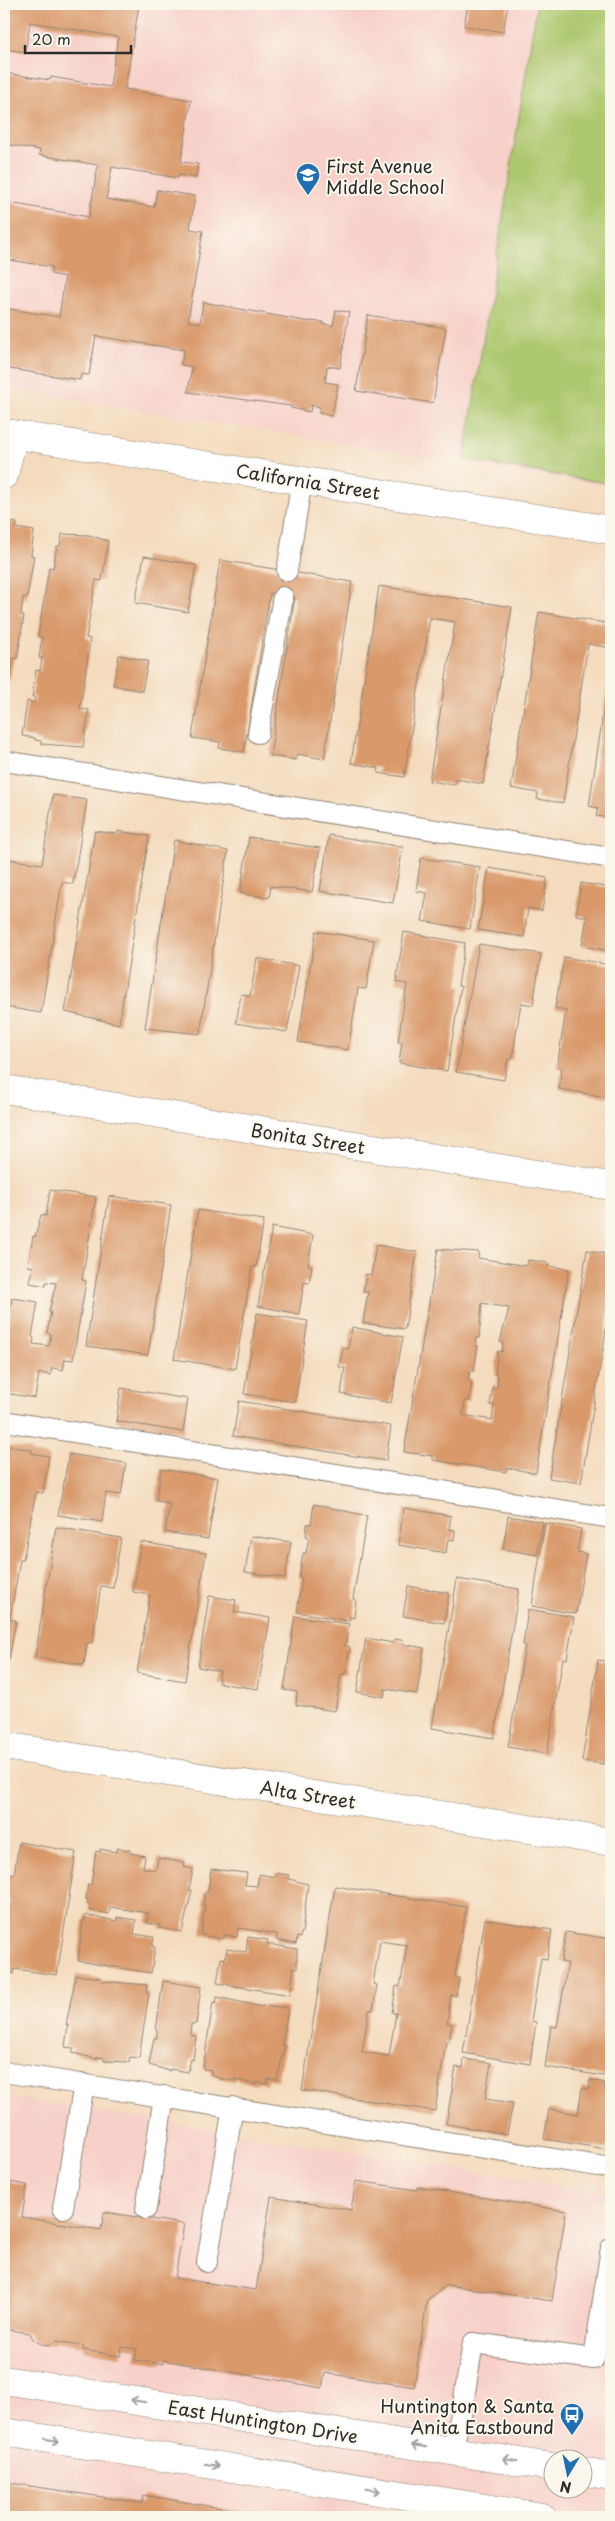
<svg xmlns="http://www.w3.org/2000/svg" width="615" height="2521" viewBox="0 0 615 2521" font-family="'Playpen Sans',sans-serif">
  <style>
    .built { fill: #f7d1c9; fill-rule: evenodd }
    .green { fill: #adc86e; stroke: #6c7a4c }
    .building { fill: #d9996a; fill-rule: evenodd }
    .lines { fill: none; stroke-linecap: round; stroke-linejoin: round }
    .lane-casing { stroke: #908374; stroke-width: 22 }
    .street-casing { stroke: #908374; stroke-width: 29 }
    .primary-casing { stroke: #908374; stroke-width: 29 }
    .lane { stroke: #fff; stroke-width: 20 }
    .street { stroke: #fff; stroke-width: 28 }
    .primary { stroke: #fff; stroke-width: 28 }
    .oneway { stroke: #a0a0a0 }
    .labels { text-anchor: middle; dominant-baseline: central; stroke-width: 4; stroke-linejoin: round; paint-order: stroke }
    .poi-label { font-size: 18px; fill: #2b2b2b; stroke: #fbf7ec; text-anchor: start }
    .street-label { font-size: 18px; fill: #2b2b2b; stroke: #fbf7ec }
  </style>
  <rect width="100%" height="100%" fill="#fbf7ec"/>
  <filter id="ink" filterUnits="userSpaceOnUse"><feTurbulence type="fractalNoise" baseFrequency=".02" numOctaves="2"/><feDisplacementMap in="SourceGraphic" scale="10" xChannelSelector="R" yChannelSelector="G"/><feConvolveMatrix kernelMatrix="1 2 1 2 8 2 1 2 1" color-interpolation-filters="sRGB"/></filter>
  <filter id="wash" filterUnits="userSpaceOnUse"><feTurbulence type="fractalNoise" baseFrequency=".0096" numOctaves="4" result="noise"/><feDisplacementMap in="SourceGraphic" scale="20" xChannelSelector="R" yChannelSelector="G"/><feGaussianBlur stdDeviation="1.12" result="paint"/><feColorMatrix in="noise" values="0 0 0 0 0 0 0 0 0 0 0 0 0 0 0 0 0 1.4 0 .05"/><feComposite in="paint" operator="in"/></filter>
  <g filter="url(#wash)">
    <rect width="100%" height="100%" fill="#f4dbbe"/>
    <g class="built">
      <path d="M4,4H611V487L4,388Z"/>
      <path d="M4,2096L611,2193V2517H4ZM552,2458H582V2488H552Z"/>
    </g>
    <path class="green" d="M537,4H611V484L464,460Z"/>
    <g id="blocks">
      <g class="building">
        <path d="M4,4L139,5L125,89L191,100L181,162L198,164L196,178L179,175L178,178L112,167L106,199L154,207L157,190L195,196L190,229L203,231L188,321L200,323L203,302L304,321L324,322L323,324L333,326L336,310L349,312L340,368L327,366L325,382L338,384L332,416L319,413L320,407L311,405L310,412L291,408V406L188,392L192,367L181,365L184,350L96,336L89,375L81,374L80,380L4,368V308L59,317L65,277L51,274L52,267L4,259V202L89,217L98,165L39,155L40,150L4,144V73L50,80L51,77L110,87L118,37L30,22L25,52L4,49Z"/>
        <path d="M329,4H361L360,10Z"/>
        <path d="M468,4H508L503,32L464,26Z"/>
        <path d="M368,315L446,328L433,403L356,391Z"/>
        <path d="M4,521L17,523L16,528L34,531L31,555L34,556L27,598L23,597L21,615L24,616L17,659L14,658L9,681L4,680Z"/>
        <path d="M62,534L89,535L108,541L102,581L96,580L86,638L90,639L88,656L80,709L89,710L83,747L41,744V741L35,740V738L22,736L27,701L34,703L35,697H32L36,670L40,671L42,658H39L42,637L38,636L49,567L53,568L57,546H60Z"/>
        <path d="M144,556L196,565L188,612L135,603Z"/>
        <path d="M220,560L352,582L324,759L297,754L296,760L270,756L295,597L270,593L244,752L219,748L220,742L192,738Z"/>
        <path d="M379,586L512,607L483,784L456,779L455,785L429,781L455,622L430,618L404,777L378,773L379,768L351,763Z"/>
        <path d="M539,612L611,624V648L588,644L563,803L537,799L538,793L511,788Z"/>
        <path d="M119,655L148,661L142,691L113,685Z"/>
        <path d="M610,669H611V818L596,816L598,808L589,806Z"/>
        <path d="M53,795L87,800L73,884L62,882L41,1013L4,1007V871L7,859L42,864Z"/>
        <path d="M95,831L117,834L118,831L149,836L119,1024L65,1012Z"/>
        <path d="M329,835L403,847L393,903L320,891Z"/>
        <path d="M249,837L320,848L312,892L271,886L269,898L240,893Z"/>
        <path d="M174,840L228,851L200,1034L145,1028Z"/>
        <path d="M421,858L480,867L470,929L422,921L427,893L416,891Z"/>
        <path d="M489,868L547,878L542,911L528,908L524,937L478,930Z"/>
        <path d="M581,883L611,888V951L582,946L587,917L576,915Z"/>
        <path d="M316,931L374,940L366,989L358,988L348,1050L298,1042Z"/>
        <path d="M404,932L465,943L458,986H461L447,1071L399,1063L402,1042H398L407,984L396,982Z"/>
        <path d="M479,944L541,954L533,1005L521,1003L512,1060L508,1059L504,1080L456,1072Z"/>
        <path d="M564,957L611,965V1072L607,1097L559,1089L562,1068L557,1067L566,1010L555,1008Z"/>
        <path d="M257,958L299,966L287,1032L236,1023L241,994L250,996Z"/>
        <path d="M50,1190L96,1197L82,1280L86,1281L73,1360L65,1359L63,1370L52,1368L51,1375L39,1373L35,1398L4,1393V1349L12,1298L38,1302L32,1337L34,1338L33,1344L49,1346L51,1334L47,1333L51,1312H49L56,1283L46,1282V1286L30,1283L33,1267L28,1266L33,1236L35,1237L41,1215L46,1216Z"/>
        <path d="M109,1196L171,1205L148,1355L86,1346Z"/>
        <path d="M198,1210L264,1220L256,1267H252L235,1369L174,1359Z"/>
        <path d="M272,1227L313,1235L308,1265L312,1266L309,1283L304,1282L299,1314L258,1306Z"/>
        <path d="M376,1245L417,1252L405,1329L363,1323L368,1292H363L366,1274L371,1275Z"/>
        <path d="M438,1249L479,1252L478,1258L527,1266L528,1260L548,1263V1266L569,1269L536,1473L507,1468L506,1472L433,1460V1456L404,1452ZM482,1303L509,1308L500,1342L503,1343L502,1352L498,1351L495,1375L498,1376L497,1387L493,1386L490,1405H494L492,1420L463,1415L465,1401H469L472,1381L468,1380L470,1371H474L478,1346H475L476,1338H479Z"/>
        <path d="M587,1250L611,1255V1299L581,1483L549,1478Z"/>
        <path d="M257,1313L308,1321L295,1402L244,1394Z"/>
        <path d="M352,1327L403,1337L391,1403L341,1394L345,1368L339,1367L343,1348L348,1349Z"/>
        <path d="M121,1388L188,1399L183,1432L116,1421Z"/>
        <path d="M239,1401L391,1426L386,1461L233,1436Z"/>
        <path d="M9,1446L32,1450L31,1453L49,1456L43,1493L36,1492L23,1560H20L10,1619L16,1620L9,1660L4,1659V1448L8,1449Z"/>
        <path d="M69,1454L126,1463L121,1495L106,1493L102,1522L58,1515Z"/>
        <path d="M161,1469L218,1478L208,1539L165,1532L170,1503L156,1501Z"/>
        <path d="M314,1504L367,1516L353,1599L356,1600L354,1618L349,1617V1621L297,1612L302,1578H299L303,1553H306L309,1537L306,1536L307,1524H311Z"/>
        <path d="M404,1508L451,1516L449,1529L455,1530L454,1540L448,1539L446,1553L398,1545Z"/>
        <path d="M508,1516L543,1522L537,1555L503,1549Z"/>
        <path d="M545,1523L581,1529L577,1552L586,1554L576,1614L532,1606Z"/>
        <path d="M56,1527L121,1538L113,1588L101,1586L92,1643H87L84,1665L35,1657Z"/>
        <path d="M251,1536L291,1542L285,1578L245,1572Z"/>
        <path d="M141,1542L206,1553L185,1681L137,1673L150,1595L133,1592Z"/>
        <path d="M457,1579L519,1589L494,1738L432,1728Z"/>
        <path d="M408,1586L449,1593L444,1623L403,1616Z"/>
        <path d="M209,1596L236,1600L234,1612L270,1618L258,1689L218,1683L220,1671L198,1667Z"/>
        <path d="M528,1609L574,1617L567,1659L563,1658L547,1754L508,1747L525,1645H523Z"/>
        <path d="M295,1616L349,1624L345,1646L350,1647L345,1674H341L335,1711L296,1705L297,1692L284,1690Z"/>
        <path d="M366,1638L393,1643L394,1639L403,1640L402,1644L424,1648L417,1694L385,1689L384,1697L357,1692Z"/>
        <path d="M598,1660L611,1662V1765L582,1761Z"/>
        <path d="M19,1842L76,1852L57,1975L15,1969L14,1974L4,1972V1918L7,1919L10,1901L4,1900V1874L14,1875Z"/>
        <path d="M117,1848L130,1850V1853L145,1856L143,1868L156,1870L158,1858L185,1863L184,1867L193,1869L189,1890H192L182,1932L159,1928L160,1925L147,1923L148,1913L110,1907L109,1914L89,1910L90,1904H87L88,1900L86,1899L88,1884L91,1885L96,1851L100,1852V1849L116,1852Z"/>
        <path d="M211,1869L247,1873L245,1885L257,1886L259,1874L275,1877L276,1873L289,1875V1879L308,1884L302,1933H301L300,1938L297,1937L296,1944L276,1940L277,1934L238,1928L237,1937L224,1935V1939L201,1935L205,1905H203L205,1892H208Z"/>
        <path d="M335,1886L466,1907L455,1977L459,1978L456,1996L451,1995L447,2023L452,2024L449,2042H446L435,2111L302,2090ZM380,1941L407,1945L400,1987L396,1986L392,2013H396L389,2056L362,2052L369,2010H373L377,1985L373,1984Z"/>
        <path d="M85,1915L117,1921V1917L136,1920L134,1934L154,1937L152,1947H155L151,1973L78,1961L83,1920H85Z"/>
        <path d="M485,1919L552,1930L547,1959L541,1958L531,2021L536,2022L530,2064L463,2053Z"/>
        <path d="M566,1932L611,1939V2077L545,2067L551,2026L557,2027L568,1963L561,1962Z"/>
        <path d="M248,1937L268,1940L267,1944L297,1949V1969L294,1968L290,1995L217,1983L221,1958L225,1959L227,1949L246,1952Z"/>
        <path d="M76,1975L101,1978V1981L147,1985L146,1992L149,1993L139,2058L130,2057L129,2062L104,2061V2058L97,2057V2059L73,2053V2048L65,2047L68,2025H66Z"/>
        <path d="M163,1981L201,1987L196,2024H191L190,2035L196,2036L193,2060L191,2059L188,2072L170,2069V2071L149,2065L154,2038H157V2030H156Z"/>
        <path d="M217,1997L263,2007V2005L288,2008L282,2045H285L277,2080L268,2079L267,2084L256,2082V2085L235,2079V2081L221,2079L211,2075V2070L203,2069L213,2002L216,2003Z"/>
        <path d="M464,2059L491,2063L485,2099L513,2103L507,2134L446,2124L456,2067L463,2068Z"/>
        <path d="M590,2080L606,2083L605,2091L611,2092V2119L606,2149L544,2139L549,2109L578,2114L582,2088L589,2089Z"/>
        <path d="M4,2181L27,2185L22,2217L101,2230L104,2212L184,2224L175,2278L256,2290L271,2197L351,2210L356,2181L417,2190V2187L566,2211L552,2301L447,2285L427,2300L414,2387L325,2373L322,2388L163,2360V2364L135,2360L137,2349L122,2347L121,2356L83,2350L84,2346L57,2341L50,2345L41,2344L33,2339L30,2333L4,2329Z"/>
        <path d="M4,2482L142,2503L143,2495L275,2517H4Z"/>
      </g>
    </g>
  </g>
  <g filter="url(#ink)">
    <use href="#blocks" fill-opacity="0" stroke="#908374" stroke-width="1"/>
    <g class="lines">
      <defs>
        <g id="lane">
          <path d="M287,571L302,480"/>
          <path d="M258,733L283,597"/>
          <path d="M4,761L611,858"/>
          <path d="M4,1421L611,1518"/>
          <path d="M4,2072L611,2168"/>
          <path d="M63,2208L84,2084"/>
          <path d="M146,2209L164,2096"/>
          <path d="M207,2262L233,2107"/>
          <path d="M452,2451L462,2410L473,2343L594,2359L611,2248"/>
        </g>
        <g id="street">
          <path d="M4,433L611,530"/>
          <path d="M4,475L14,434"/>
          <path d="M4,1089L611,1186"/>
          <path d="M4,1746L611,1842"/>
        </g>
        <g id="primary">
          <path d="M4,2380L552,2467"/>
          <path d="M4,2432L542,2517"/>
          <path d="M582,2471L611,2476"/>
        </g>
      </defs>
      <use href="#lane" class="lane-casing"/>
      <use href="#street" class="street-casing"/>
      <use href="#primary" class="primary-casing"/>
      <use href="#lane" class="lane"/>
      <use href="#street" class="street"/>
      <use href="#primary" class="primary"/>
    </g>
    <defs><path id="oneway-shaft" d="M-6 0H5M1.5-3L5.5 0L1.5 3" fill="none" stroke-width="1.6" stroke-linecap="round" stroke-linejoin="round" transform="scale(1.25)"/></defs>
    <g class="oneway">
      <use href="#oneway-shaft" transform="translate(138 2401) rotate(-171)"/>
      <use href="#oneway-shaft" transform="translate(52 2440) rotate(9)"/>
      <use href="#oneway-shaft" transform="translate(419 2446) rotate(-171)"/>
      <use href="#oneway-shaft" transform="translate(510 2460) rotate(-171)"/>
      <use href="#oneway-shaft" transform="translate(212 2465) rotate(9)"/>
      <use href="#oneway-shaft" transform="translate(373 2490) rotate(9)"/>
    </g>
  </g>
  <defs>
    <symbol id="school-pin" viewBox="-11 -11 22 30"><path d="M0 17L-7.5 6A9.5 9.5 0 1 1 7.5 6Z" fill="#1f6fb2" stroke="#fbf7ec"/><path d="M0-5L7-2L0 1L-7-2ZM-4 1L0 2.5L4 1V4Q0 6-4 4Z" fill="#fff"/></symbol>
    <symbol id="bus-pin" viewBox="-11 -11 22 30"><path d="M0 17L-7.5 6A9.5 9.5 0 1 1 7.5 6Z" fill="#1f6fb2" stroke="#fbf7ec"/><path d="M-5-6H5V4H4V6H2V4H-2V6H-4V4H-5ZM-3.5-4V0h7V-4ZM-3.5 1.2v1.5H-2V1.2ZM2 1.2v1.5H3.5V1.2Z" fill="#fff"/></symbol>
  </defs>
  <g fill-rule="evenodd">
    <use href="#school-pin" x="294" y="161" width="28" height="38"/>
    <use href="#bus-pin" x="558" y="2401" width="28" height="38"/>
  </g>
  <g class="labels">
    <g class="poi-label">
      <text x="326" y="165">First Avenue<tspan x="326" dy="21">Middle School</tspan></text>
      <text x="554" y="2405" text-anchor="end">Huntington &amp; Santa<tspan x="554" dy="21">Anita Eastbound</tspan></text>
    </g>
    <g class="street-label">
      <text transform="translate(308 481) rotate(9)">California Street</text>
      <text transform="translate(308 1138) rotate(9)">Bonita Street</text>
      <text transform="translate(308 1794) rotate(9)">Alta Street</text>
      <text transform="translate(263 2421) rotate(9)">East Huntington Drive</text>
    </g>
  </g>
  <rect width="615" height="2521" fill="none" stroke="#fbf7ec" stroke-width="20"/>
  <g transform="translate(568 2474) rotate(190)"><circle r="24" fill="#fbf7ec" stroke="#a8a59f"/>
  <path d="M0-4L9 19L0 12L-9 19Z" fill="#1f6fb2"/>
  <text y="-8" font-size="14" font-weight="bold" text-anchor="middle" fill="#2b2b2b">N</text>
  </g>
  <path d="M25 45v8h106v-8" fill="none" stroke="#2b2b2b" stroke-width="2.5"/>
  <text x="32" y="45" font-size="15" fill="#2b2b2b" stroke="#fbf7ec" stroke-width="4" paint-order="stroke">20 m</text>
</svg>
